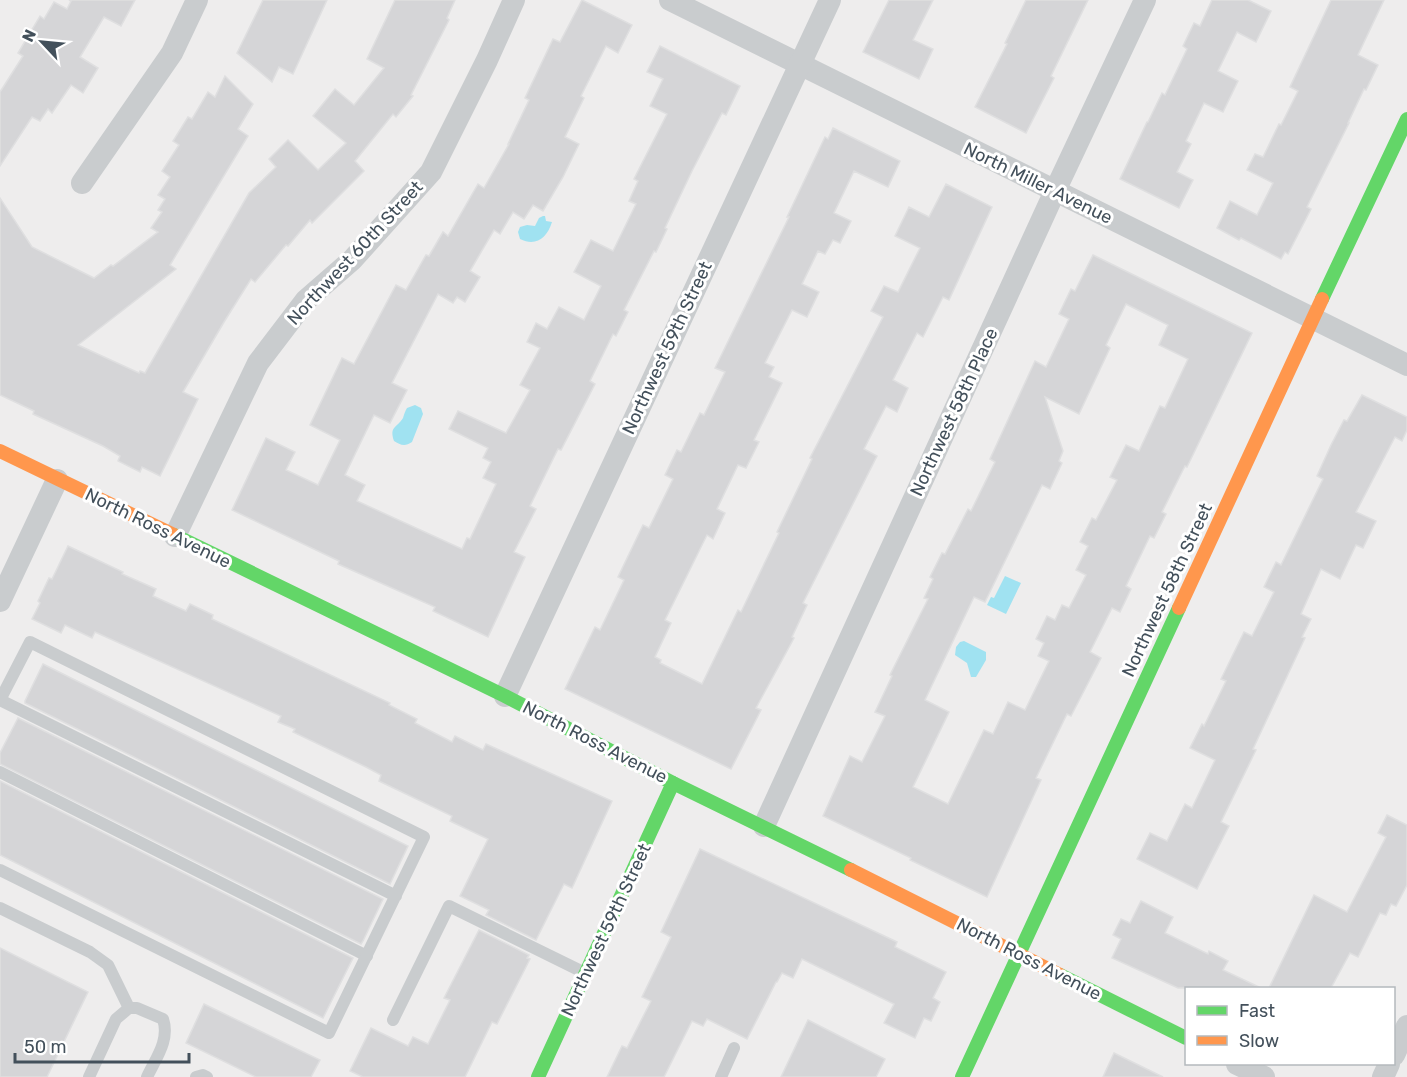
<svg xmlns="http://www.w3.org/2000/svg" width="1407" height="1077" viewBox="0 0 1407 1077" font-family="Rubik,sans-serif">
  <style>
    .water { fill: #a0e2f1 }
    .building { fill: #d5d5d7; stroke: #dfdfe0; stroke-width: 1.5; fill-rule: evenodd }
    .lines { fill: none; stroke-linecap: round; stroke-linejoin: round }
    .lane { stroke: #c9ccce; stroke-width: 12 }
    .street { stroke: #c9ccce; stroke-width: 22 }
    .fast { stroke: #63d668; stroke-width: 14 }
    .slow { stroke: #ff974d; stroke-width: 14 }
    .labels { text-anchor: middle; dominant-baseline: central; stroke-width: 6; stroke-linejoin: round; paint-order: stroke }
    .street-label { font-size: 18px; fill: #43505b; stroke: #fff }
  </style>
  <rect width="100%" height="100%" fill="#eeeded"/>
  <g class="water">
    <path d="M543,216H545L546,221L552,222C547,238 536,247 520,239L518,232L520,227L527,225L535,226L539,218Z"/>
    <path d="M415,405L421,408L423,414L412,442C405,447 400,445 394,441C389,426 397,428 403,418C404,415 405,411 407,408Z"/>
    <path d="M1005,576L1021,583L1006,614L987,605L991,597L994,598Z"/>
    <path d="M964,641L986,652V660L976,677H971L967,663L955,655L956,647L960,642Z"/>
  </g>
  <g class="building">
    <path d="M69,0H135L121,26L104,17L80,57L98,68L83,93L71,85L52,113L48,109L40,121L32,117L0,166V92L23,56L18,53L40,16L44,19L54,2L67,9L71,1Z"/>
    <path d="M263,0H327L293,74L279,67L272,82L237,53Z"/>
    <path d="M395,0H455L447,18L449,20L411,95L413,96L396,117L393,114L355,161L364,171L312,223L310,220L288,246L286,245L255,282L251,279L224,322L183,392L198,399L160,476L142,467L140,472L118,461L120,456L103,446L33,414L34,411L0,395V198L32,247L94,278L111,265L113,266L158,232L151,228L162,212L158,210L165,199L158,195L170,177L162,171L179,145L173,141L188,117L192,119L208,92L215,97L225,76L253,104L238,129L248,136L170,265L176,269L78,345L139,373L140,371L145,373L249,193L276,167L269,159L288,140L318,170L346,143L313,116L335,89L354,105L384,68L367,59Z"/>
    <path d="M582,0L632,25L618,53L606,46L581,96L584,98L565,137L579,144L563,177L543,211L533,205L524,219L513,212L500,234L494,230L470,271L480,277L465,302L457,297L453,303L438,294L392,383L407,390L390,423L374,415L345,475L365,485L357,501L462,549L467,538L470,539L496,484L483,478L491,462L483,458L488,448L449,429L458,411L506,433L530,390L520,385L540,348L527,342L536,323L547,329L559,307L584,320L601,286L574,272L591,240L613,251L636,204L629,201L638,181L634,179L667,114L650,106L663,79L647,72L660,46L740,86L726,115L722,113L692,171L665,228L667,229L656,252L654,251L624,310L628,312L616,336L613,334L590,381L595,384L561,450L558,449L530,506L536,509L514,552L525,557L488,637L433,611L435,607L338,564L339,561L232,510L266,438L295,452L286,470L318,485L340,440L310,425L342,358L354,364L396,285L406,290L426,255L429,256L443,232L448,236L478,184L484,188L509,144H508L529,100L525,98L553,39L560,42Z"/>
    <path d="M889,0H933L913,40L933,49L919,79L863,52Z"/>
    <path d="M1026,0H1088L1051,76L1054,78L1026,133L975,107L1007,44L1005,43Z"/>
    <path d="M1212,0H1248L1271,11L1256,42L1237,32L1218,71L1238,81L1223,112L1204,103L1186,141L1191,144L1177,172L1193,180L1179,208L1120,179L1147,122H1148L1162,93L1165,95L1187,49L1183,46L1194,23L1200,26Z"/>
    <path d="M1331,0H1384L1358,55L1378,65L1366,90L1364,89L1348,123H1349L1307,207L1311,209L1288,254L1285,252L1281,259L1241,238L1239,240L1217,228L1230,201L1257,215L1273,183L1247,170L1255,154L1263,157L1279,124L1281,125L1298,91L1290,87Z"/>
    <path d="M833,128L900,161L888,187L854,171L834,213L851,221L840,243L833,240L825,254L818,251L802,284L819,292L807,317L792,310L765,363L774,367L769,377L782,383L754,440L759,442L746,468L738,465L717,509L725,513L713,539L707,535L665,620L671,623L655,657L661,660L660,663L702,684L738,610L741,612L779,533L777,532L812,459L810,458L883,317L871,311L884,286L898,292L920,248L895,236L909,207L929,217L946,184L992,207L949,300L943,297L923,337L917,333L893,380L908,388L897,412L886,406L864,449L877,456L803,603L807,605L792,637L794,638L756,708L761,710L731,769L565,689L595,627L600,630L624,580L618,577L643,525L649,528L673,479L665,475L677,450L681,452L700,413L704,415L725,372L715,368L789,217H787L825,137L828,139Z"/>
    <path d="M1093,255L1252,333L1187,467L1185,466L1162,512L1166,514L1154,538L1150,536L1126,586L1131,589L1120,612L1112,608L1090,652L1101,658L1071,716L1067,714L1036,778L1041,780L987,897L910,860L911,858L823,816L850,756L862,762L885,716L875,712L892,676L890,675L928,599L924,598L933,579L930,577L942,553L945,554L968,509L971,511L995,462L990,459L1035,361L1046,367L1069,319L1059,314L1071,289L1075,291ZM1126,304L1168,325L1159,345L1188,359L1165,408L1160,406L1139,451L1126,445L1110,477L1117,480L1096,520L1092,518L1080,542L1088,546L1076,570L1086,575L1069,608L1062,605L1055,620L1047,616L1036,639L1044,643L1038,656L1049,661L1025,710L1008,702L993,734L984,730L948,804L913,787L949,712L925,700L974,597L985,602L1042,485L1050,489L1062,463L1059,461L1063,451L1045,397L1079,414L1110,348L1106,345Z"/>
    <path d="M1362,395L1407,417V430L1402,441L1395,437L1356,512L1376,521L1363,548L1356,545L1340,579L1321,569L1301,614L1311,619L1302,637L1305,638L1253,749L1256,750L1221,822L1229,826L1197,889L1137,859L1150,833L1167,841L1185,804L1192,808L1215,760L1190,748L1202,724L1204,726L1226,681L1221,679L1244,632L1252,636L1274,592L1264,587L1276,562L1281,565L1323,479L1317,476L1331,445L1344,420L1347,421Z"/>
    <path d="M68,546L123,572L122,574L156,589L153,596L186,611L190,604L213,615L212,619L390,703L389,705L417,719L415,723L452,742L455,736L483,750L486,744L612,801L572,888L564,884L536,940L486,915L489,910L460,896L488,839L450,821L452,816L379,781L381,775L366,767L293,732L295,729L278,722L281,716L95,632L92,638L65,625L61,633L32,619L40,603L38,601L49,578L52,579Z"/>
    <path d="M43,664L408,846L390,884L25,703V701Z"/>
    <path d="M18,718L383,899L363,941L361,944L0,764V753Z"/>
    <path d="M0,781L353,958L323,1018L0,855Z"/>
    <path d="M1387,815L1407,825V885L1396,906L1391,904L1386,915L1380,913L1358,957L1350,953L1331,988H1269L1314,895L1347,912L1386,837L1378,833Z"/>
    <path d="M700,849L897,942L895,947L946,972L933,998L940,1002L931,1021L924,1018L915,1038L884,1023L894,1004L802,959L793,978L782,973L777,982H776L747,1039L707,1019L703,1026L692,1021L664,1077H607L622,1046L627,1048L651,1001L642,997L671,937L661,932Z"/>
    <path d="M1141,901L1173,917L1165,933L1208,954L1209,951L1228,961L1223,970L1261,988H1178L1112,958L1121,939L1113,935L1121,919L1130,923Z"/>
    <path d="M479,930L529,955L527,958L530,959L497,1024L492,1022L465,1077H363L350,1071L371,1028L408,1046L413,1037L428,1044L450,1000L444,998Z"/>
    <path d="M0,948L88,992L47,1077H0Z"/>
    <path d="M204,1004L320,1060L311,1077H256L186,1043Z"/>
    <path d="M808,1020L885,1059L876,1077H781Z"/>
    <path d="M1114,1053L1163,1077H1103Z"/>
  </g>
  <g class="lines">
    <g class="lane">
      <path d="M0,772L367,956"/>
      <path d="M0,870L329,1033L424,837L30,642L0,700L396,896"/>
      <path d="M0,908L90,952L108,965L129,1008"/>
      <path d="M393,1020L449,906L585,973"/>
      <path d="M89,1077L116,1019L129,1008H137L163,1019C170,1040 156,1058 147,1077"/>
      <path d="M196,1077L203,1075L207,1077"/>
      <path d="M721,1077L734,1048"/>
    </g>
    <g class="street">
      <path d="M670,0L1407,365"/>
      <path d="M82,183L172,53L197,0"/>
      <path d="M175,536L258,363L306,300L352,260L431,172L487,60L514,0"/>
      <path d="M0,601L57,480"/>
      <path d="M505,696L830,0"/>
      <path d="M764,826L1055,191L1145,0"/>
      <path d="M1394,1055L1407,1026"/>
      <path d="M1237,1064L1264,1077"/>
      <path d="M1383,1077L1389,1064"/>
    </g>
    <g class="fast">
      <path d="M1322,299L1407,119"/>
      <path d="M174,535L505,696L673,783L851,870"/>
      <path d="M1060,975L1186,1038"/>
      <path d="M538,1077L673,783"/>
      <path d="M962,1077L1179,608"/>
    </g>
    <g class="slow">
      <path d="M0,451L174,535"/>
      <path d="M1179,608L1322,299"/>
      <path d="M851,870L1060,975"/>
    </g>
  </g>
  <g class="labels">
    <g class="street-label">
      <text transform="translate(1038 183) rotate(26)">North Miller Avenue</text>
      <text transform="translate(355 253) rotate(-47)">Northwest 60th Street</text>
      <text transform="translate(667 348) rotate(-65)">Northwest 59th Street</text>
      <text transform="translate(954 412) rotate(-65)">Northwest 58th Place</text>
      <text transform="translate(158 528) rotate(26)">North Ross Avenue</text>
      <text transform="translate(1167 590) rotate(-65)">Northwest 58th Street</text>
      <text transform="translate(595 742) rotate(27)">North Ross Avenue</text>
      <text transform="translate(606 930) rotate(-65)">Northwest 59th Street</text>
      <text transform="translate(1029 959) rotate(27)">North Ross Avenue</text>
    </g>
  </g>
  <rect x="1185" y="987" width="210" height="78" fill="#ffffff" stroke="#b4b9bd" stroke-width="1.5"/>
  <rect x="1197" y="1006" width="30" height="9" fill="#63d668" stroke="#b4b9bd" stroke-width="1.5"/>
  <text x="1239" y="1017" font-size="18" fill="#43505b">Fast</text>
  <rect x="1197" y="1036" width="30" height="9" fill="#ff974d" stroke="#b4b9bd" stroke-width="1.5"/>
  <text x="1239" y="1047" font-size="18" fill="#43505b">Slow</text>
  <g transform="translate(42 42) rotate(296)" stroke="#ffffff" stroke-width="4.5" paint-order="stroke">
  <path d="M0-4.5L10 22L0 15L-10 22Z" fill="#43505b"/>
  <text y="-9" font-size="16" font-weight="bold" text-anchor="middle" fill="#43505b">N</text>
  </g>
  <path d="M15 1053v9h174v-9" fill="none" stroke="#43505b" stroke-width="3"/>
  <text x="24" y="1053" font-size="18" fill="#43505b" stroke="#ffffff" stroke-width="4.5" paint-order="stroke">50 m</text>
</svg>
